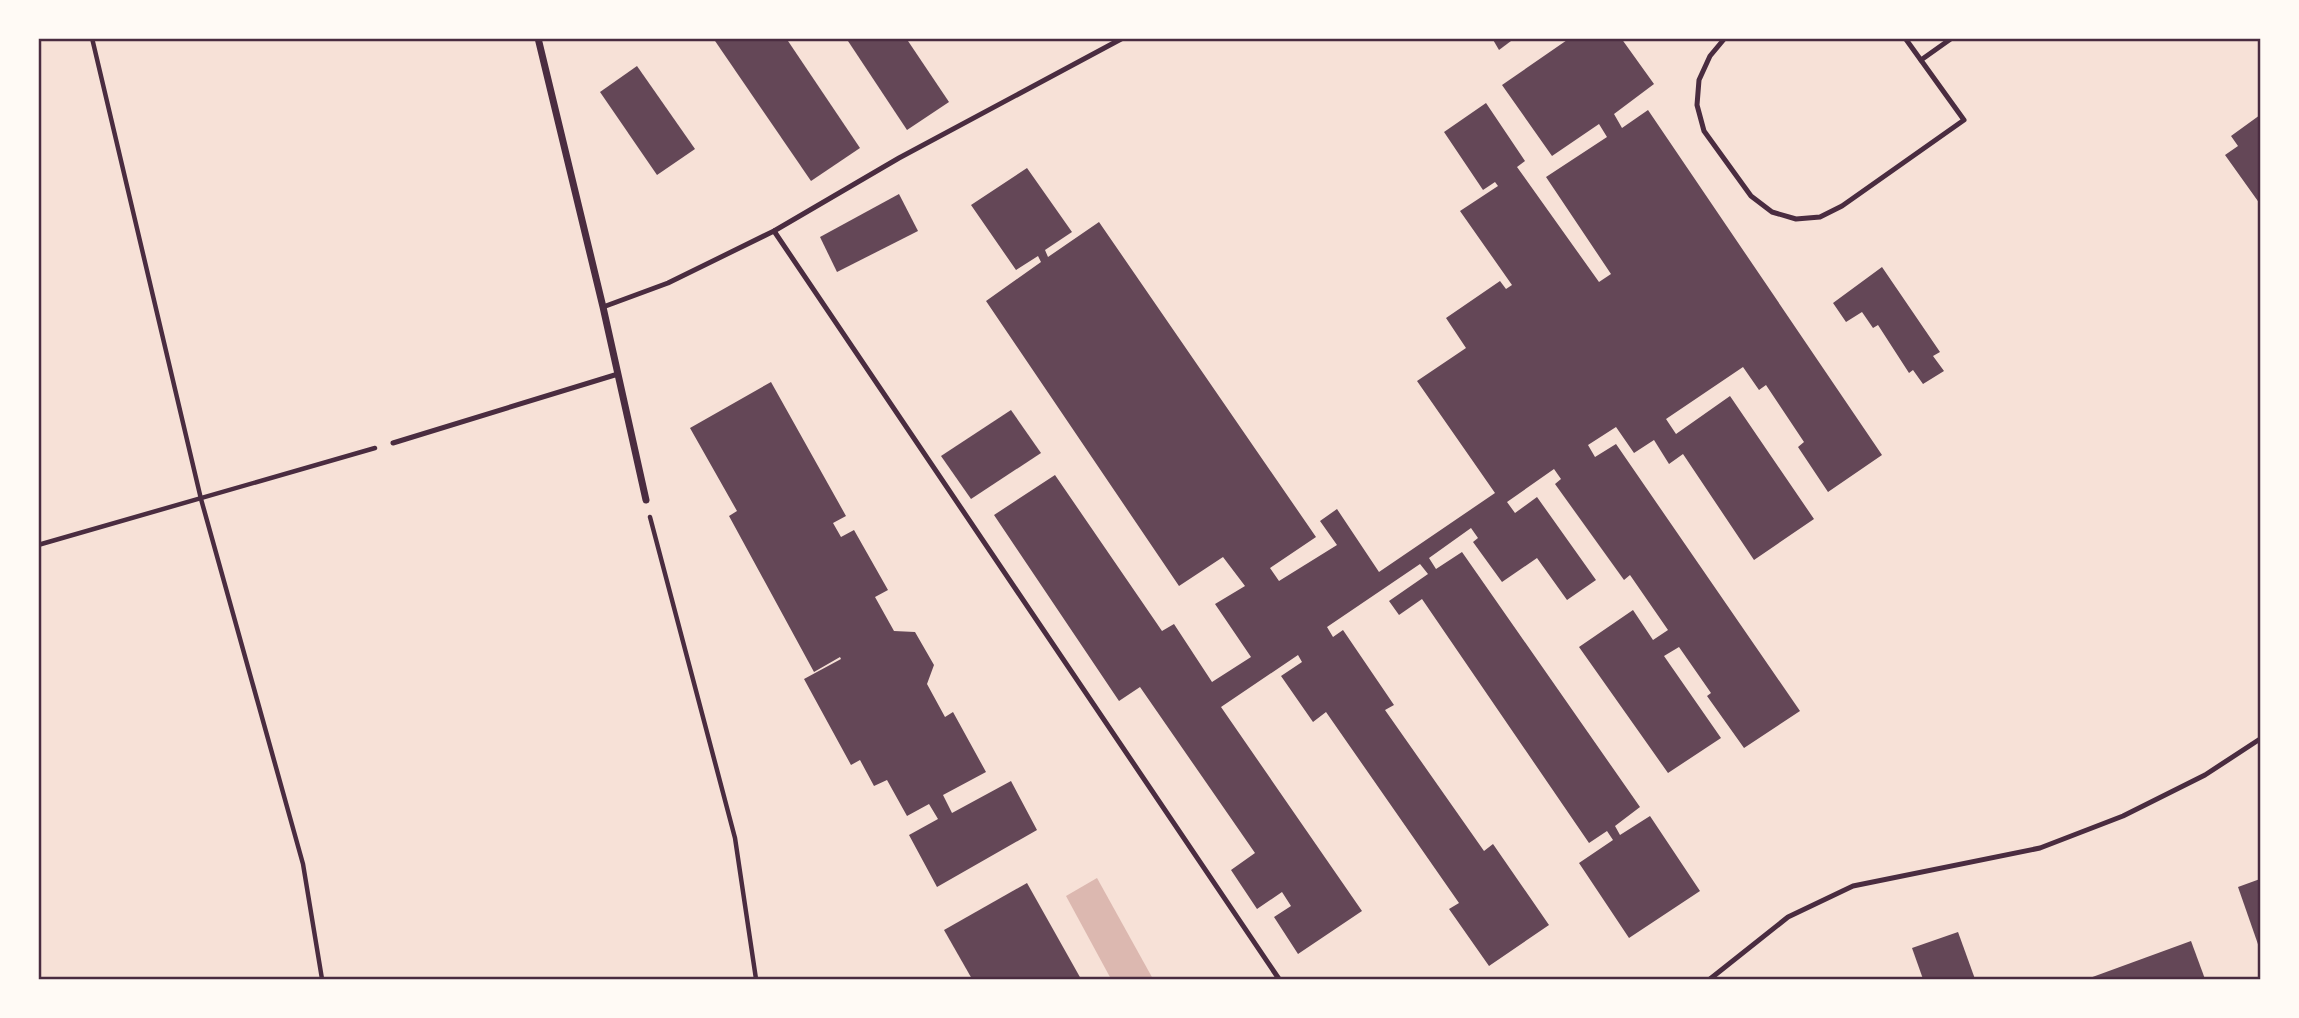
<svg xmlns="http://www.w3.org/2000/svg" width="2299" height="1018" viewBox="0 0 2299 1018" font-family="Signika,sans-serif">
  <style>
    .water { fill: #dcb8b0 }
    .building { fill: #644757 }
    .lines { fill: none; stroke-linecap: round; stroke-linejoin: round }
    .path { stroke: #4a2c40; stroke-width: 4.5 }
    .service { stroke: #4a2c40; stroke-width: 5 }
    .minor { stroke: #4a2c40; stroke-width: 7 }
    .neatline { fill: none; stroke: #4a2c40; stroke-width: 2.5 }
  </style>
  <rect width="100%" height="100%" fill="#f7e1d7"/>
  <path class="water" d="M1097,878L1153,979H1111L1066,896Z"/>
  <g class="building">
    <path d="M713,38H786L860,148L811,181Z"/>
    <path d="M846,38H906L949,102L907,130Z"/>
    <path d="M1492,38H1515L1499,50Z"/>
    <path d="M1570,38H1621L1654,84L1614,114L1622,128L1648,110L1882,455L1828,492L1798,447L1804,442L1766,385L1759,390L1743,367L1666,419L1676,434L1730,396L1814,519L1754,560L1683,454L1669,464L1654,440L1634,453L1616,427L1588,445L1595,457L1616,444L1800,711L1744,748L1707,696L1711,693L1679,647L1664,656L1721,738L1668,773L1579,647L1633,610L1653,640L1668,630L1630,575L1624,580L1555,484L1561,479L1554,469L1507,502L1515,513L1537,497L1596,580L1567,600L1537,558L1502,582L1473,542L1478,538L1471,528L1429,558L1436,569L1462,552L1640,807L1615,826L1620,835L1650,816L1700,891L1629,938L1579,863L1613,840L1607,831L1589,843L1422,599L1399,615L1389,601L1428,574L1420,564L1327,627L1333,637L1343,630L1394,705L1385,710L1484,851L1493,844L1549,925L1489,966L1449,909L1459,903L1326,712L1313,722L1281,676L1302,662L1298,655L1221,707L1362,911L1298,954L1274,917L1291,906L1282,892L1257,909L1231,870L1255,853L1140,687L1119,701L994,515L1055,475L1162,631L1174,624L1212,682L1251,657L1215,604L1245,586L1223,557L1179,586L986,301L1041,262L1038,256L1016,270L971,205L1027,168L1072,232L1045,250L1048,257L1099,222L1316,537L1270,568L1279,581L1337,545L1320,521L1337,509L1379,572L1495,493L1417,381L1466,348L1446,318L1500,281L1506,289L1512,285L1460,211L1498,186L1495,182L1483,190L1444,132L1486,103L1525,161L1517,167L1599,282L1611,274L1546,177L1607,137L1599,124L1552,156L1502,85Z"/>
    <path d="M637,66L695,149L657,175L600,92Z"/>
    <path d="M2260,115V204L2225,155L2238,146L2231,136Z"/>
    <path d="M899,194L918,231L837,272L820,237Z"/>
    <path d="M1882,267L1940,352L1933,356L1944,371L1923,384L1913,370L1909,373L1878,325L1873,328L1862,312L1846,322L1833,303Z"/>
    <path d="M771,382L846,516L833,523L841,537L854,530L888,590L875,597L894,631L915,632L934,665L927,684L945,717L953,712L986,772L943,795L952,813L1011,781L1037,830L937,887L909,835L938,819L929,804L907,816L887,780L874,786L860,760L851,765L804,679L841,659L840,657L814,672L729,516L737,511L690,428Z"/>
    <path d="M1011,410L1041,453L971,499L941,456Z"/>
    <path d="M2260,879V950L2238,887Z"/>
    <path d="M1027,883L1081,979H972L944,930Z"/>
    <path d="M1958,932L1975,979H1923L1912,948Z"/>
    <path d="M2191,941L2205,979H2087Z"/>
  </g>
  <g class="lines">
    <g class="path">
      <path d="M92,38L201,499L303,864L322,979"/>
      <path d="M650,517L735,838L756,979"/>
      <path d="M38,545L375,448"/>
    </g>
    <g class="service">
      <path d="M1725,38L1710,56L1699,80L1697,105L1704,131L1751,196L1772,212L1796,219L1820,217L1842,206L1964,120L1905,38"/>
      <path d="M1921,60L1952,38"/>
      <path d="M774,231L1279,979"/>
      <path d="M603,307L668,283L774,231L899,158L1123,38"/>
      <path d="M393,443L618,374"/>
      <path d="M1710,979L1788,917L1853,886L2040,848L2123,816L2205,775L2260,739"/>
    </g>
    <path class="minor" d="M538,38L603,307L646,500"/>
  </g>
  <rect width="2299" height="1018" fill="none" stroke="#fffaf5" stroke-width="80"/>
  <rect x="40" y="40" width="2219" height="938" class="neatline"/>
</svg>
